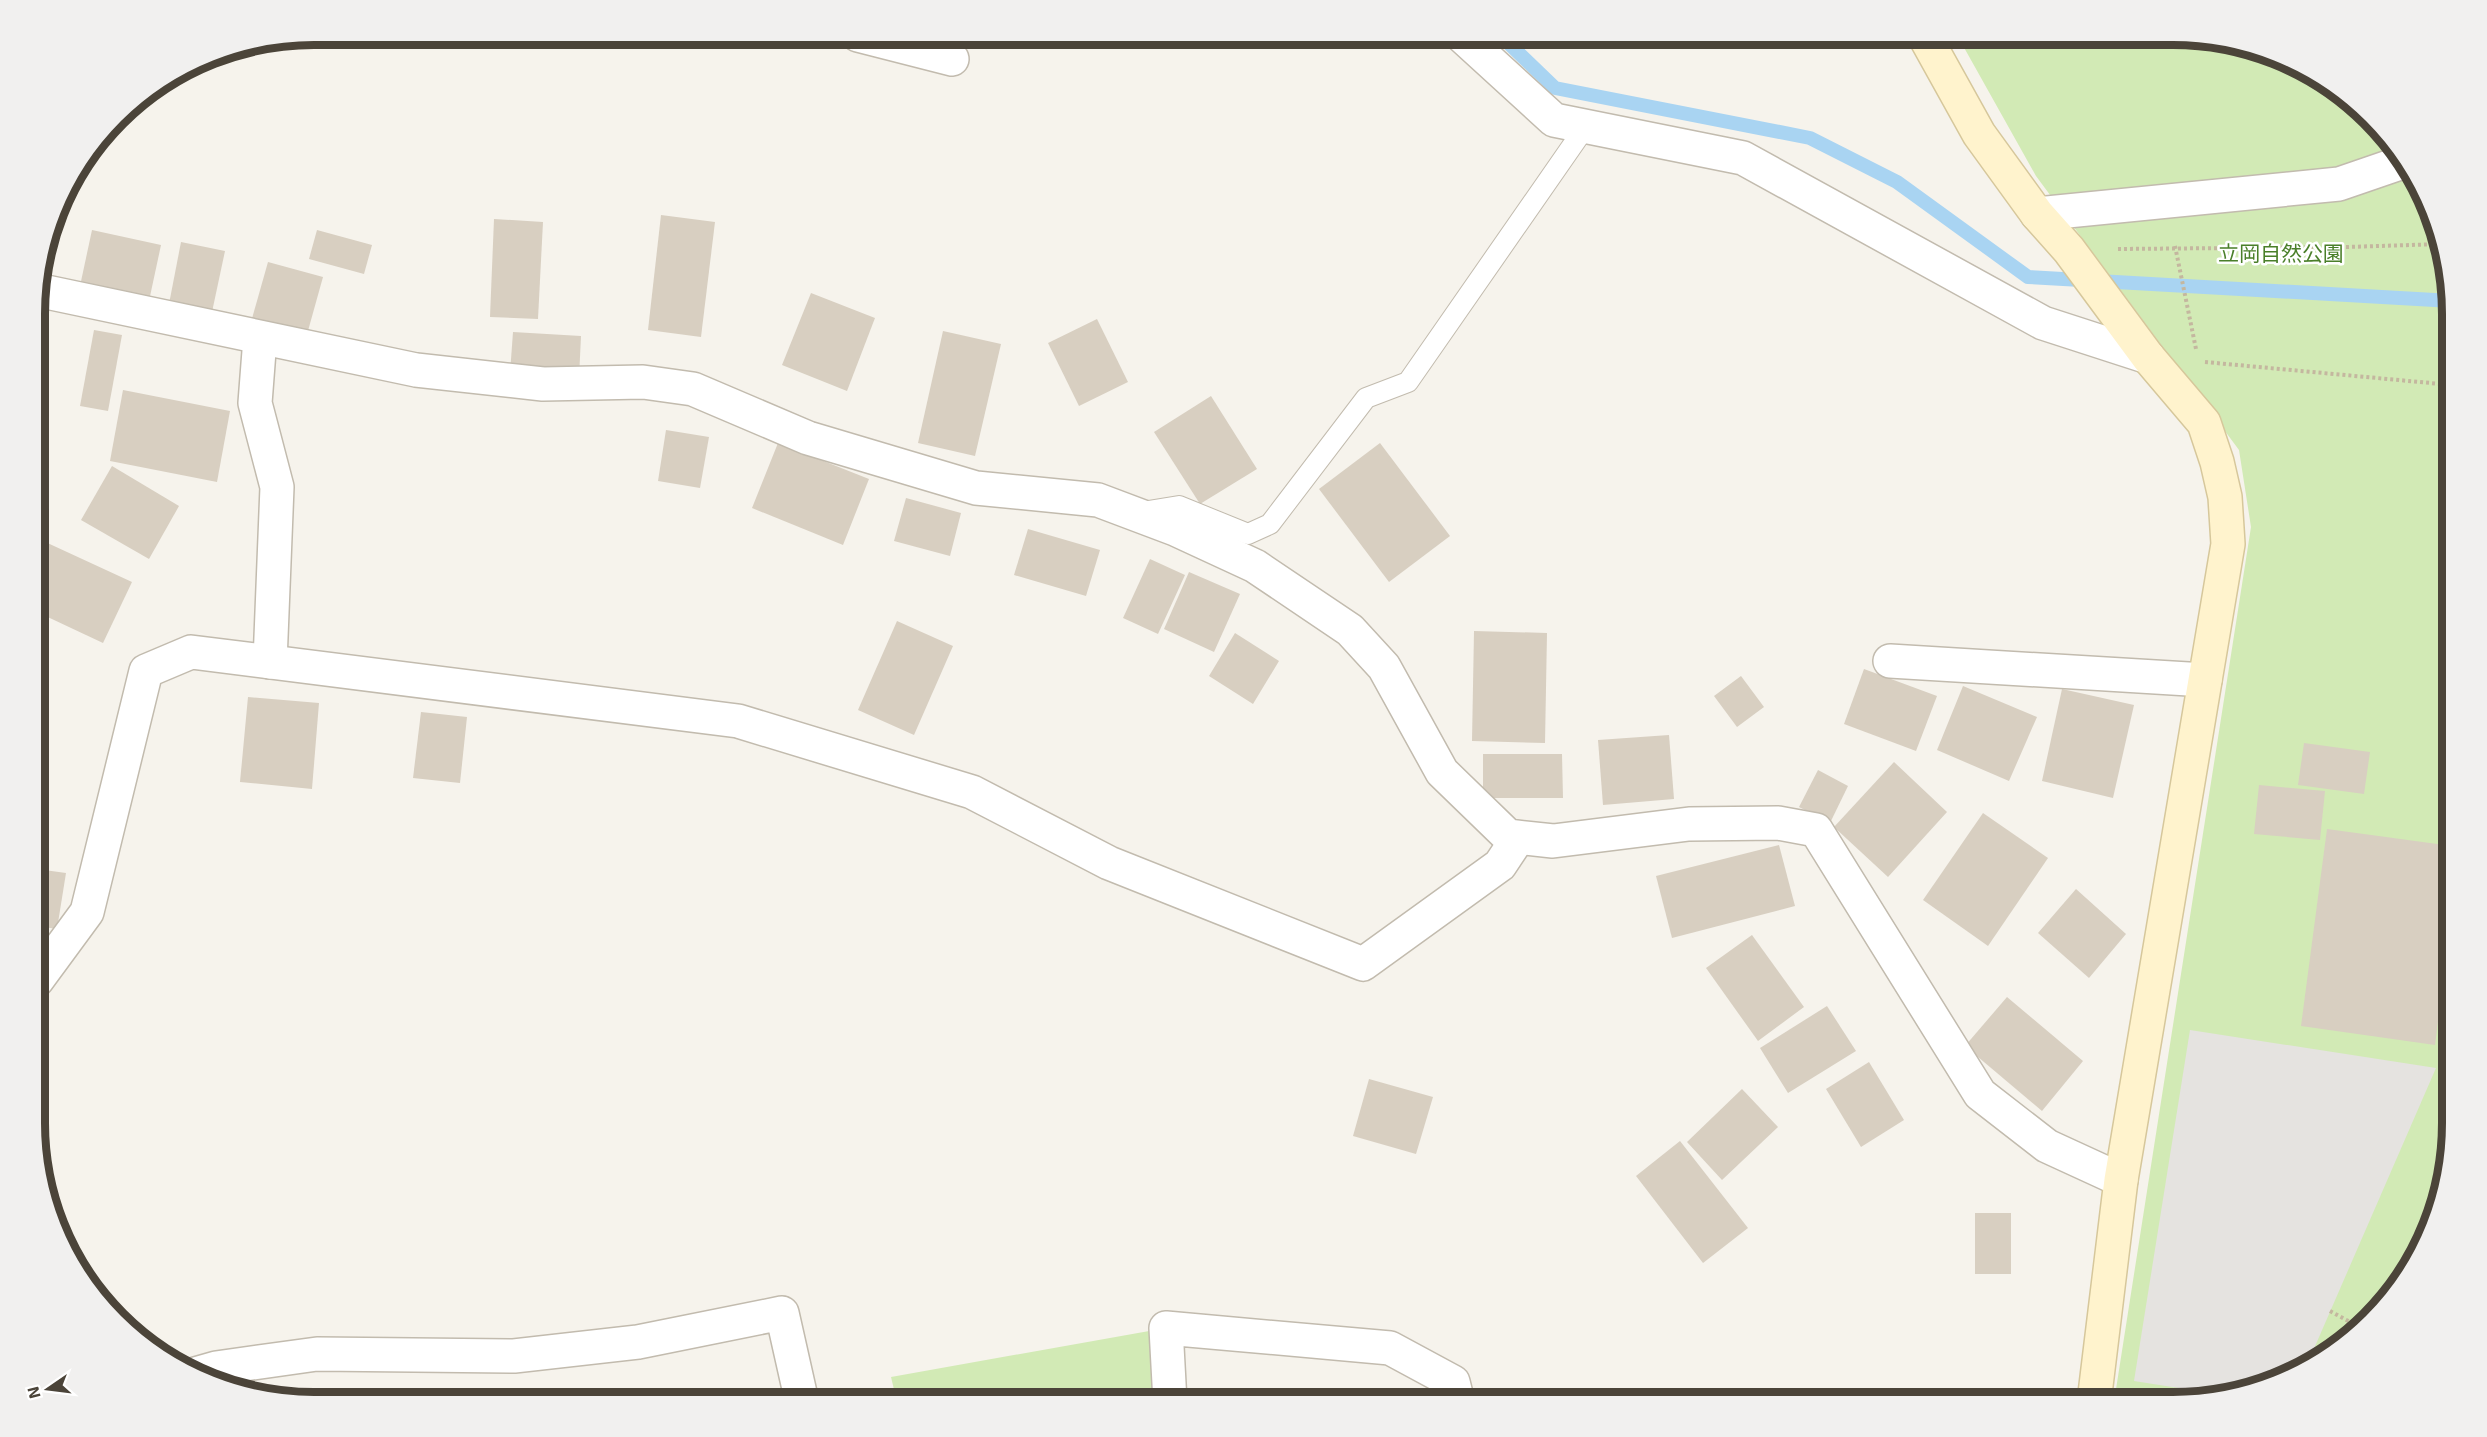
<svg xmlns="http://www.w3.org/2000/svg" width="2487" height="1437" viewBox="0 0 2487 1437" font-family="'Exo 2','Noto Sans JP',sans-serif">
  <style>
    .green { fill: #d2eab5 }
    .parking { fill: #e5e3e0 }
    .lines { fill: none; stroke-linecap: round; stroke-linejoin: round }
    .stream { stroke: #a9d4f2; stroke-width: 14 }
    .building { fill: #d8cfc1 }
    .lane-casing { stroke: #c2bbae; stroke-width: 22 }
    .street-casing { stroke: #c2bbae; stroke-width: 36 }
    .secondary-casing { stroke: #d6c79b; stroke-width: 36 }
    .path { stroke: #c4b79f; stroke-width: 4; stroke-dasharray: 3 3; stroke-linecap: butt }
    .lane { stroke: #fff; stroke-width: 20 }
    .street { stroke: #fff; stroke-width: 33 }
    .secondary { stroke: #fff3cd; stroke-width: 33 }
    .labels { text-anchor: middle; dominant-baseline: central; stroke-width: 5; stroke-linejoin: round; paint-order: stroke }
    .park-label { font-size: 21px; fill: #4a7f2a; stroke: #fff }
    .rim { fill: none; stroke: #4b4439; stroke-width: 8 }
  </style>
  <rect width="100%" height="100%" fill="#f6f3ec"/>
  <g class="green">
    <path d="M1957,35H2173L2245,44L2313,72L2406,159L2438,224L2452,296V1141L2415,1263L2371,1320L2313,1365L2191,1402H2114L2251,527L2239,450L2036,176Z"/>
    <path d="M1166,1328L1170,1402H897L891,1377Z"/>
  </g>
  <path class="parking" d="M2190,1030L2436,1068L2306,1367L2217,1394L2134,1381Z"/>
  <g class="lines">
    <path class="stream" d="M1500,35L1555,88L1810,138L1897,182L2028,277L2452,301"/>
  </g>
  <g class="building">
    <path d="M661,215L715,222L701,337L648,330Z"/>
    <path d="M494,219L543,222L538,319L490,317Z"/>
    <path d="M92,230L161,245L149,301L80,286Z"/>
    <path d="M317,230L372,245L364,274L309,259Z"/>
    <path d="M181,242L225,251L212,312L169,304Z"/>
    <path d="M268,262L323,277L306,338L251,322Z"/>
    <path d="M811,293L875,318L847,391L782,365Z"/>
    <path d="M1097,319L1128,382L1079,406L1048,343Z"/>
    <path d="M94,330L122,335L108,411L80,406Z"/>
    <path d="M943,331L1001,344L975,456L918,443Z"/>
    <path d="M513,332L581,336L579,378L510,373Z"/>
    <path d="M123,390L230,411L217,482L110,461Z"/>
    <path d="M1211,396L1257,469L1200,504L1154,432Z"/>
    <path d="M666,430L709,437L700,488L658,481Z"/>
    <path d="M778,443L869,479L843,545L752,508Z"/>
    <path d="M1380,443L1450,536L1389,582L1319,489Z"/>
    <path d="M112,466L179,506L149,559L81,520Z"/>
    <path d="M906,498L961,513L950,556L894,541Z"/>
    <path d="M1028,529L1100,550L1086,596L1014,575Z"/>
    <path d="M41,540L132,582L103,643L37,612V548Z"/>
    <path d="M1150,559L1185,575L1158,634L1123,618Z"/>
    <path d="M1189,572L1240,594L1214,652L1164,629Z"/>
    <path d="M897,621L953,646L914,735L858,710Z"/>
    <path d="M1474,631L1547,633L1545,743L1472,741Z"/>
    <path d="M1235,633L1279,661L1253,704L1209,676Z"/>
    <path d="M1864,669L1937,696L1916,751L1844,724Z"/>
    <path d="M1741,676L1764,707L1737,727L1714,696Z"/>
    <path d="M1963,686L2037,717L2009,781L1937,750Z"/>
    <path d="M2062,689L2134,705L2113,798L2042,781Z"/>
    <path d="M248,697L319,703L312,789L240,782Z"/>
    <path d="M421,712L467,717L460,783L413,778Z"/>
    <path d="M1669,735L1674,799L1603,805L1598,740Z"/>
    <path d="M2304,743L2370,752L2364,794L2298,785Z"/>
    <path d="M1483,754H1562L1563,798H1483Z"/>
    <path d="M1894,762L1947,812L1888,877L1834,827Z"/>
    <path d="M1818,770L1848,786L1830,823L1799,807Z"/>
    <path d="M2259,785L2325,791L2320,840L2254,834Z"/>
    <path d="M1983,813L2048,858L1988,946L1923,900Z"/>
    <path d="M2327,829L2452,846V913L2435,1045L2301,1026Z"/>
    <path d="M1779,845L1795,906L1672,938L1656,876Z"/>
    <path d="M37,869L66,873L57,929L37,926Z"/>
    <path d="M2076,889L2126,934L2089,978L2038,933Z"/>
    <path d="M1752,935L1804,1007L1758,1041L1706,968Z"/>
    <path d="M2007,997L2083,1061L2042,1111L1965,1046Z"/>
    <path d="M1827,1006L1856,1051L1788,1093L1760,1048Z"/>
    <path d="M1869,1062L1904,1120L1861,1147L1826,1089Z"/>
    <path d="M1369,1079L1433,1097L1416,1154L1353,1136Z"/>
    <path d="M1742,1089L1778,1127L1722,1180L1687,1142Z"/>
    <path d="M1680,1141L1748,1228L1703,1263L1636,1176Z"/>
    <rect x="1975" y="1213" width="36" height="61"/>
  </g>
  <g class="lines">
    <defs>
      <path id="lane" d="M1142,512L1179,506L1248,534L1270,524L1366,398L1408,382L1586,126"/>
      <g id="street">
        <path d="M858,35L952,59"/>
        <path d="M1461,35L1554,120L1743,158L2043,323L2148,357"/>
        <path d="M2037,214L2339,184L2406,161"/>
        <path d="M37,290L416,370L543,384L643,382L693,389L808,438L976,488L1098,500L1175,529L1255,566L1350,630L1384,667L1442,772L1508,836L1553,841L1689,824L1778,823L1816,830L1980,1094L2047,1146L2121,1180"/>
        <path d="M260,338L255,403L277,487L270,662"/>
        <path d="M1890,661L2205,680"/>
        <path d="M37,980L87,912L146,671L191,652L738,721L972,792L1109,863L1363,964L1500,865L1518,838"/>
        <path d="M195,1374L216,1368L317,1354L514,1356L638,1342L782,1313L802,1402"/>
        <path d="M1170,1402L1166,1328L1390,1348L1453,1382L1458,1402"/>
      </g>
      <path id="secondary" d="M1924,35L1979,134L2037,214L2069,250L2148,357L2204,423L2217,462L2225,497L2228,544L2121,1180L2094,1402"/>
    </defs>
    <use href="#lane" class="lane-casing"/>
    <use href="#street" class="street-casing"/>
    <use href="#secondary" class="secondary-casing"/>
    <g class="path">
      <path d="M2175,246L2196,349"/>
      <path d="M2118,249L2347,247L2442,244"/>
      <path d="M2205,362L2452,385"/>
      <path d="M2330,1311L2361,1328"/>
    </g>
    <use href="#lane" class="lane"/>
    <use href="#street" class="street"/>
    <use href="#secondary" class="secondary"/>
  </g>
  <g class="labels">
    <g class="park-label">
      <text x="2281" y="252">立岡自然公園</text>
    </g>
  </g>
  <path d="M0 0H2487V1437H0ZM314 45H2173A269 269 0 0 1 2442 314V1123A269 269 0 0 1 2173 1392H314A269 269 0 0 1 45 1123V314A269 269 0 0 1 314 45Z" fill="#f1f0ef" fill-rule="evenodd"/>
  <path class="rim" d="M314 45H2173A269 269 0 0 1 2442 314V1123A269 269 0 0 1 2173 1392H314A269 269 0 0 1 45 1123V314A269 269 0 0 1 314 45Z"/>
  <g transform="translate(48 1389) rotate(256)" stroke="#ffffff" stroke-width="4.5" paint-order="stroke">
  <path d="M0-4.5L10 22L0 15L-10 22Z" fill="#4b4439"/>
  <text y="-9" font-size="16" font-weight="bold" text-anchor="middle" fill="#4b4439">N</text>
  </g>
</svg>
